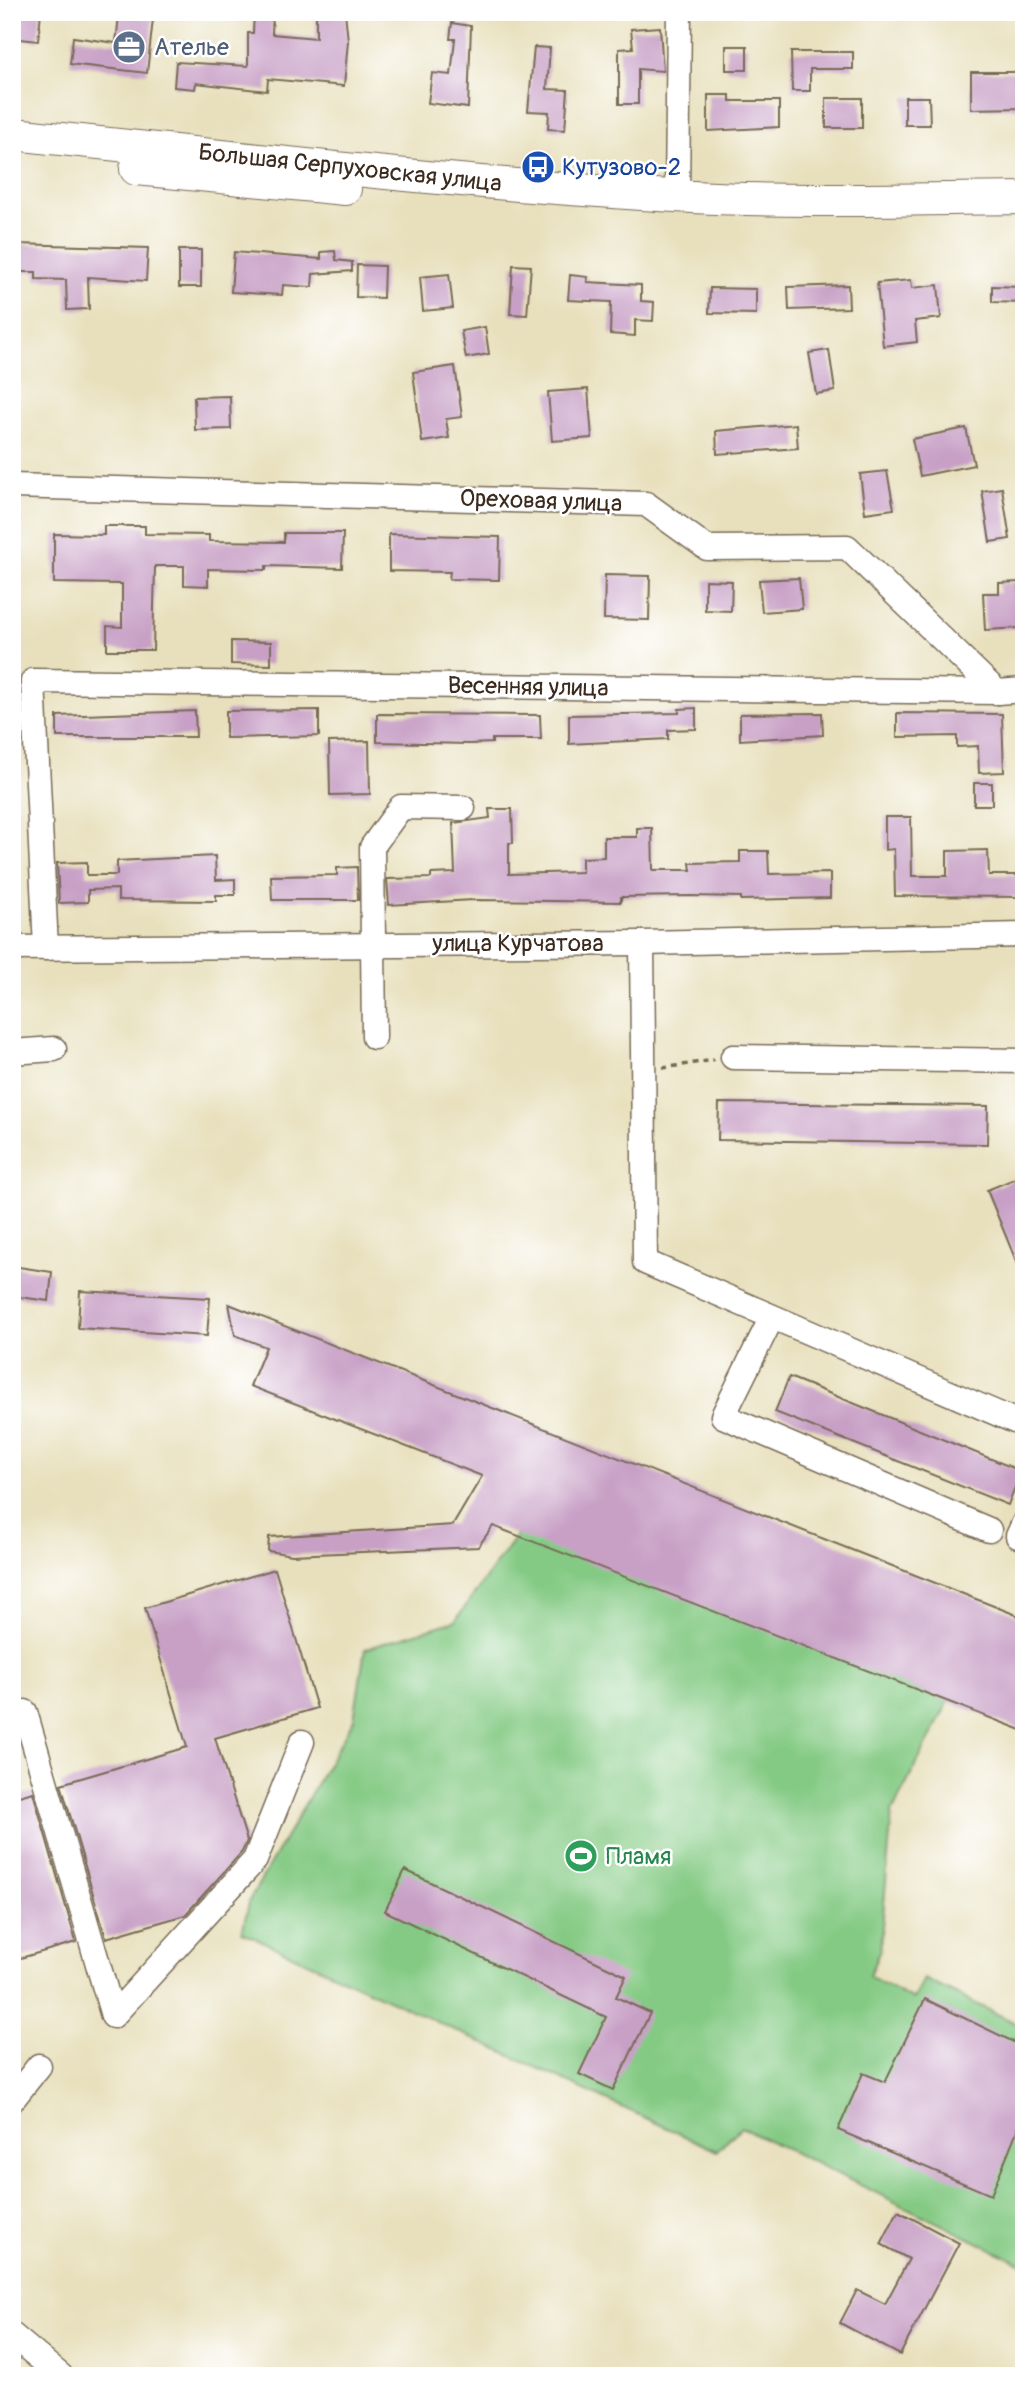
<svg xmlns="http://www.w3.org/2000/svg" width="1036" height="2388" viewBox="0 0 1036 2388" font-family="Pangolin,sans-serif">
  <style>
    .green { fill: #84ca84; stroke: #607a51; stroke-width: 2 }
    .building { fill: #c8a0c6 }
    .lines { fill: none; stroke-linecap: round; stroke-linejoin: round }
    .minor-casing { stroke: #786a56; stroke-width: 27 }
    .major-casing { stroke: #786a56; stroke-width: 34 }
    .path { stroke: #786a56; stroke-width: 3.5; stroke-dasharray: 5 5; stroke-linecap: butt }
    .minor { stroke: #fff; stroke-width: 24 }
    .major { stroke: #fff; stroke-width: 32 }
    .labels { text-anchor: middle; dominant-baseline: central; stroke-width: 5; stroke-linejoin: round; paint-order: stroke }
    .service-label { font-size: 24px; fill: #4e5e75; stroke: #fff; text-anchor: start }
    .transit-label { font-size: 24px; fill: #164399; stroke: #fff; text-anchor: start }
    .street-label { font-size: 24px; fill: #3b2a1e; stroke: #fff }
    .leisure-label { font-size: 24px; fill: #27864d; stroke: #fff; text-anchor: start }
  </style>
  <rect width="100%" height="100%" fill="#fff"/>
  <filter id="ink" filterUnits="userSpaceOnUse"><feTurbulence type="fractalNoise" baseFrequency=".0143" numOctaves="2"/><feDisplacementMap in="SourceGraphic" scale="14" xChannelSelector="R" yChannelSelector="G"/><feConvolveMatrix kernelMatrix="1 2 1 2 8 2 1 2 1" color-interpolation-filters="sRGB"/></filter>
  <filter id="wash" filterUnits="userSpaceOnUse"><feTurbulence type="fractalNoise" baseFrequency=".00686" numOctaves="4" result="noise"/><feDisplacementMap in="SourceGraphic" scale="28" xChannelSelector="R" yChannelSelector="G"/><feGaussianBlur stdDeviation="1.57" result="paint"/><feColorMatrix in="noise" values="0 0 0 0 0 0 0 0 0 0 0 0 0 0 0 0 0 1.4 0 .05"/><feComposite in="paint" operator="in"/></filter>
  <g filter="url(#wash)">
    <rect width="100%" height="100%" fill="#e8e0bd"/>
    <path class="green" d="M518,1533L949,1701L892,1812L880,1950L869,1976L913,2000L924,1979L1024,2027V2265L741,2127L717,2151L242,1932L250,1899L354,1719L365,1649L455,1621Z"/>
    <g id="blocks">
      <g class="building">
        <path d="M12,12H41L38,41L12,38Z"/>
        <path d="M254,12H273L272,34L316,38V12H345L348,41L344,86L268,79L267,91L196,83L195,89L174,87L176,62L248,66V33H253Z"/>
        <path d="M119,15L153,19L147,73L70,64L73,37L116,43Z"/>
        <path d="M452,23L471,26L468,108L428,103L432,73L451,75L455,39H450Z"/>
        <path d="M660,27L663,71L638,69V104H619V49L633,48L631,29Z"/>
        <rect x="726" y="46" width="21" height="24"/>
        <path d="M534,47L550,48L547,89L568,90L565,130L548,129L549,112L528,111Z"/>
        <path d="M791,52H853V69H810V91H792Z"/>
        <path d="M971,72H1024V108L971,109Z"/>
        <path d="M708,95H730V101H779V127L708,131Z"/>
        <path d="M905,97H929L930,125H905Z"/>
        <rect x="826" y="98" width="36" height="30"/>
        <path d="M16,244L148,248L146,281L88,277L89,309L67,310L66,280L36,279V272H15Z"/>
        <rect x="179" y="250" width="22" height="37"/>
        <path d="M335,251L336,260L352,262V271L313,274L312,287L283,285L282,295L231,292L234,252L321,259V252Z"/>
        <path d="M357,265L384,266L383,298L356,297Z"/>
        <path d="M513,265L531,266L527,315L510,314Z"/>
        <path d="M449,274L453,308L423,311L420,277Z"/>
        <path d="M570,275L588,277L587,282L641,285V301L654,302L653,321L635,320V336L610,334L611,302L568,300Z"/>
        <path d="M911,280L912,288L938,285L941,318L915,321L917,342L883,346L877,283Z"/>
        <path d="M848,285L849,308L789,310L788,287Z"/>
        <path d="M992,286L1024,287V303L992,302Z"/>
        <path d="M710,288L756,289V314L709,313Z"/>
        <path d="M485,327L489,354L466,358L461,331Z"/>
        <path d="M829,350L835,391L816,394L809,353Z"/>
        <path d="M455,366L462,417L446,419L449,438L422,442L413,372Z"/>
        <path d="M588,389L592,438L552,441L548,392Z"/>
        <path d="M230,396L231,429L195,430L194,397Z"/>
        <path d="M796,424L798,448L717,454L716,431Z"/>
        <path d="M966,428L974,465L920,476L912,439Z"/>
        <path d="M887,471L894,509L865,513L860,474Z"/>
        <path d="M1002,488L1010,539L990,542L982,491Z"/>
        <path d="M104,526H145V534L209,535V541L284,542V533H343L342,568L266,566V570L208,569V586L184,585V566H155L153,650H107V626L122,627V584L54,583V534L104,535Z"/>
        <path d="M389,534L500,537L499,580L449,579L450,572L389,571Z"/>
        <path d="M605,575L650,576L649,620L604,619Z"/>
        <path d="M799,578L802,609L762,612L759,580Z"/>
        <path d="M705,580L732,581L731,611L705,610Z"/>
        <path d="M1019,582L1021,628L985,630L983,593H999V583Z"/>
        <path d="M231,641L271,642V665L231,664Z"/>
        <path d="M696,708V729L668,730V739L569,744V715L679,713V709Z"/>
        <path d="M319,710V736L226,738V711Z"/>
        <path d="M195,711L196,737H57V716Z"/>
        <path d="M822,713L823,735L740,740V714Z"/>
        <path d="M897,713L1002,714L1004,772L979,773L978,746L957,747V736L897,737Z"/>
        <path d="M377,714L540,715L541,739H492V743L469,744L377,742Z"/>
        <path d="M369,741L370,794L330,795L329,742Z"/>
        <rect x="974" y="783" width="18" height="22"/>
        <path d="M489,809H512L513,843H509V874L582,872V858L604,857V837H637V828H652L653,870H691L690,863L740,862V851H768L769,874L830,873V898L741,900V897L691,896L621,897V902L473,900L389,905L387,879L431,878V874L455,873L453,823L490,818Z"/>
        <path d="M885,817H911L912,876H947V851L988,850L989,875H1024V897L895,896L894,849L885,850Z"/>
        <path d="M215,856L216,880L235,879V895H216V901L118,900V889L88,890V902L59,903L57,863L87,862V875H117V861Z"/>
        <path d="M357,867L358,900H272L271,876L337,875V868Z"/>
        <path d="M719,1103L988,1106L987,1144L718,1140Z"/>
        <path d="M1024,1175V1278H1023L987,1190Z"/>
        <path d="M12,1266L52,1272L49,1301L12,1296Z"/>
        <path d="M80,1291L210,1298L207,1336L78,1328Z"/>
        <path d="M229,1304L1024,1618V1731L493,1526L478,1547L292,1555L268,1551L269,1537L453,1525L482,1476L250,1386L266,1347L235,1335Z"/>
        <path d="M789,1377L1021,1471L1008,1505L775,1412Z"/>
        <path d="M275,1569L317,1708L215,1738L247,1841L242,1852L185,1915L106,1938L61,1784L187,1747L145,1608Z"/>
        <path d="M33,1792L76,1942L17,1959L12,1944V1798Z"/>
        <path d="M405,1870L626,1976L616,1997L650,2013L613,2090L579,2074L606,2017L385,1911Z"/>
        <path d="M925,1999L1024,2047V2113L991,2195L838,2130L863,2073L885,2082Z"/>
        <path d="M898,2211L959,2243L900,2355L840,2323L857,2290L885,2304L909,2259L881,2244Z"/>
      </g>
    </g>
  </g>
  <g filter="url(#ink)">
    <use href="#blocks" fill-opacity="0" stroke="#786a56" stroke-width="2"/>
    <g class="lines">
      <defs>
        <g id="minor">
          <path d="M677,196L679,12"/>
          <path d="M12,486L646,504L707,548L847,547L997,692"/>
          <path d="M642,943L645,1262L1024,1425"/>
          <path d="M12,948L642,943L1024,935"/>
          <path d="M46,948L33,681L997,692L1024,690"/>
          <path d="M374,1037L372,847L401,807L463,808"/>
          <path d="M12,1052L54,1049"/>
          <path d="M733,1057L1024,1061"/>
          <path d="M772,1317L723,1416L989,1530"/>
          <path d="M1018,1536L1024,1523"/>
          <path d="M12,1721L25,1712L113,2016L255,1860L302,1742"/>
          <path d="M12,2100L39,2066"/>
          <path d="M12,2335L61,2376"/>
        </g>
        <g id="major">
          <path d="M12,134C233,156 454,184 675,196C791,203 908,199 1024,198"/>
          <path d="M136,169L345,189"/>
        </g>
      </defs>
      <use href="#minor" class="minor-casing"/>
      <use href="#major" class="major-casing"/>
      <path class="path" d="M663,1068L714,1060"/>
      <use href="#minor" class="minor"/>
      <use href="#major" class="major"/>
    </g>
  </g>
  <defs>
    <symbol id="office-disc" viewBox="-11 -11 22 22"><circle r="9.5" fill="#5c6f8a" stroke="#fff"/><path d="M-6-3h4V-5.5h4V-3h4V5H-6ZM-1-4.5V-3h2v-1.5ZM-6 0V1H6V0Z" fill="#fff"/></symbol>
    <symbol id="bus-disc" viewBox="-11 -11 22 22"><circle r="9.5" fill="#1a4fb4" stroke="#fff"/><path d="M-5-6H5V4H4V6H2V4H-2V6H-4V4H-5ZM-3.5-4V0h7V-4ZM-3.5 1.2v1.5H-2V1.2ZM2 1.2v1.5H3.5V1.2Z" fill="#fff"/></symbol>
    <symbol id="stadium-disc" viewBox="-11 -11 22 22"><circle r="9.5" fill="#2e9e5b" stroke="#fff"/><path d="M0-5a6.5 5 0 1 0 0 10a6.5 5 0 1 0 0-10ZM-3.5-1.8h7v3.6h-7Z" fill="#fff"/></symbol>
  </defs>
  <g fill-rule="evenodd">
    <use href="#office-disc" x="110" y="28" width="38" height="38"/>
    <use href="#bus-disc" x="519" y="148" width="38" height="38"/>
    <use href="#stadium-disc" x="562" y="1837" width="38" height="38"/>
  </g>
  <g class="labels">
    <g class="service-label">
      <text x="154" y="47">Ателье</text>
    </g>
    <g class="transit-label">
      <text x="562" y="167">Кутузово-2</text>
    </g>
    <g class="street-label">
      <text transform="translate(350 168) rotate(6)">Большая Серпуховская улица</text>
      <text transform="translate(541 501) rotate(2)">Ореховая улица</text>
      <text transform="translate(528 687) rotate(1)">Весенняя улица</text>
      <text x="518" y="943">улица Курчатова</text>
    </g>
    <g class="leisure-label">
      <text x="606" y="1856">Пламя</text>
    </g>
  </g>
  <rect width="1036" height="2388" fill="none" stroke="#fff" stroke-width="42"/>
</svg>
